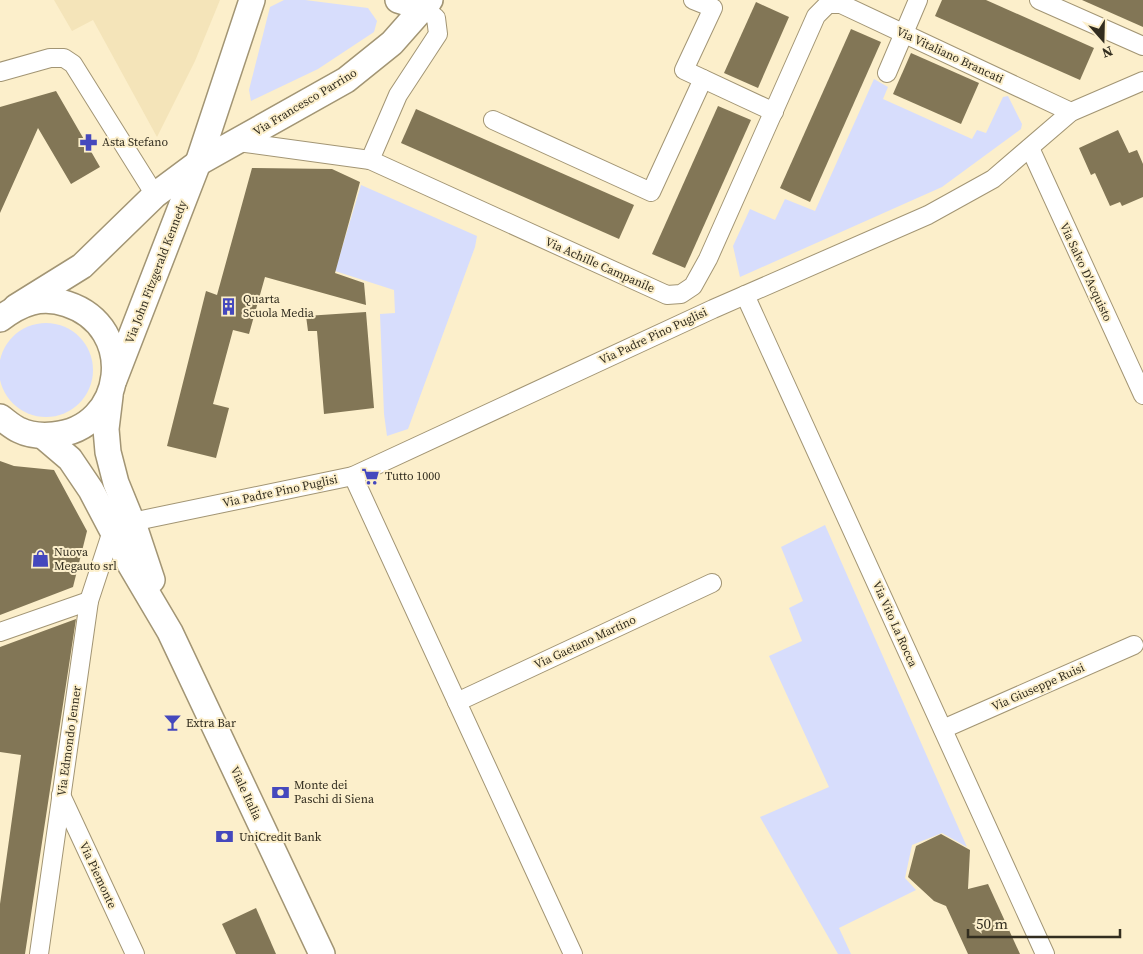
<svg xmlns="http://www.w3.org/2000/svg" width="1143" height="954" viewBox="0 0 1143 954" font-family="'Source Serif 4',serif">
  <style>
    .built { fill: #f4e4b9 }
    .green { fill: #d7ddfc }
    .building { fill: #827656 }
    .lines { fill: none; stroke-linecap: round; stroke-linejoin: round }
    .street-casing { stroke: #a29574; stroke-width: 20 }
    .secondary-casing { stroke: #a29574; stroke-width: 28 }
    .street { stroke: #fff; stroke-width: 18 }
    .secondary { stroke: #fff; stroke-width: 25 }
    .labels { text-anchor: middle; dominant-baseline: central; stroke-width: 4; stroke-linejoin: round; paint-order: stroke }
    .street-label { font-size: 12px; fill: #322d1f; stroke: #fcefcb }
    .poi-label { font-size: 12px; fill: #322d1f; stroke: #fcefcb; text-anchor: start }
  </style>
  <rect width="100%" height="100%" fill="#fcefcb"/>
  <path class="built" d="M54,0H220L195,61L157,137L93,20L72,31Z"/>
  <g class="green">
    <path d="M284,0H305L368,8L377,21L374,32L318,69L251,101L249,90L270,7Z"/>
    <path d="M874,79L888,87L883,99L972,139L977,130L986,133L1003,97L1008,96L1022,124L1021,129L942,187L740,277L733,246L750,209L775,220L785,199L815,211Z"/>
    <path d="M361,185L477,236L475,247L408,429L387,436L384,414L380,314L395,313L394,290L335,271Z"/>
    <circle cx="46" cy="370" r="47"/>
    <path d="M825,525L967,847L942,833L912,845L905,878L916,890L839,928L851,954H838L760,817L829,787L769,656L802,641L789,608L803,601L781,547Z"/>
  </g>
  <g class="building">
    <path d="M942,0H986L1094,48L1080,80L935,16Z"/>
    <path d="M1082,0H1143V27Z"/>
    <path d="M756,2L789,17L758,88L724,73Z"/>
    <path d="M851,29L881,42L810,202L780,188Z"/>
    <path d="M911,53L979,83L961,124L893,94Z"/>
    <path d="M56,91L100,167L71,184L38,128L0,213V107Z"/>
    <path d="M718,106L751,120L685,268L652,254Z"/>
    <path d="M416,109L634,205L619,239L401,143Z"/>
    <path d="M1118,130L1129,153L1137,150L1143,164V197L1122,206L1120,202L1110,206L1095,173L1091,175L1079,148Z"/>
    <path d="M252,168L332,169L360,182L335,273L364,283L366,305L265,277L249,334L233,330L213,404L229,408L216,458L167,446L206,291L217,295Z"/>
    <path d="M366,312L374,408L324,414L317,331H308L306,316Z"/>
    <path d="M0,461L14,466L54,470L87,531L73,587L0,615Z"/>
    <path d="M76,619L25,954H0V904L21,755L0,752V647Z"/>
    <path d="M941,834L970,850L968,889L988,884L1020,954H968L946,906L934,901L908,877L916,846Z"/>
    <path d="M256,908L276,954H236L222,924Z"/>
  </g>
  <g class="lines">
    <defs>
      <g id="street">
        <path d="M693,0L713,8L684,70L774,112"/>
        <path d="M1039,0L1143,46"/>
        <path d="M0,72L50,58H64L73,64L155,195"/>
        <path d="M887,73L918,0"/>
        <path d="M493,120L651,192L703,79"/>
        <path d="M238,142L370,160L667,295L681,294L693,286L708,259L816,16L828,4H841L1071,112"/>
        <path d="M1030,148L1143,395"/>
        <path d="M370,160L398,95L438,34L436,18L424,8"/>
        <path d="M745,295L1045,954"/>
        <path d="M353,476L573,954"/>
        <path d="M132,522L353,476L713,309L928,215L993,179L1071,112L1143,81"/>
        <path d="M0,632L89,601"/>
        <path d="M457,702L712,583"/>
        <path d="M943,729L1134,645"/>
        <path d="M61,795L135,954"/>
        <path d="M39,954L89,601L112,531"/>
      </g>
      <g id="secondary">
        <path d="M398,0L424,8"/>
        <path d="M16,307L82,266L155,195L198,163L346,80L392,43L430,0"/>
        <path d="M0,319C21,303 41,295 67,304C138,327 126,429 53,435C42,436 29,435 19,430C12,427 6,421 0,417"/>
        <path d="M114,380L198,163L252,0"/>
        <path d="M110,396L106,429L108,452L116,483L136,532L152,580"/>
        <path d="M43,436L70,459L91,490L131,566L170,632L322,954"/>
      </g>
    </defs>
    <use href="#street" class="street-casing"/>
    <use href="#secondary" class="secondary-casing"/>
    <use href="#street" class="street"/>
    <use href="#secondary" class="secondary"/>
  </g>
  <defs>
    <symbol id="pharmacy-bare" viewBox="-9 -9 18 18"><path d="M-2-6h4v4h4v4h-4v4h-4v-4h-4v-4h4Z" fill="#4548bd" stroke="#fcefcb" stroke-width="2.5" paint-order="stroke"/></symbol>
    <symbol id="building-bare" viewBox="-9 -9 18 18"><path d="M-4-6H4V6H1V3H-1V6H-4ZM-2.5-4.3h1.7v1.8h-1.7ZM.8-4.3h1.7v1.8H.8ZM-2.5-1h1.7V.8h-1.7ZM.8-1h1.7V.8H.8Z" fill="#4548bd" stroke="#fcefcb" stroke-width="2.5" paint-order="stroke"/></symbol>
    <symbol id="supermarket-bare" viewBox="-9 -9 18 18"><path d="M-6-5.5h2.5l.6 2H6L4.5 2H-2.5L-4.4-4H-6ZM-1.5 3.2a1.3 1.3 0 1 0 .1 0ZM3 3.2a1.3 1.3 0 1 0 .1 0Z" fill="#4548bd" stroke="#fcefcb" stroke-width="2.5" paint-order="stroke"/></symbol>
    <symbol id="shop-bare" viewBox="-9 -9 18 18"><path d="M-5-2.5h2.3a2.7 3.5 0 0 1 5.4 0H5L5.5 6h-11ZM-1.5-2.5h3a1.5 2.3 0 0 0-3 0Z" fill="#4548bd" stroke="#fcefcb" stroke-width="2.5" paint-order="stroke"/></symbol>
    <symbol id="bar-bare" viewBox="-9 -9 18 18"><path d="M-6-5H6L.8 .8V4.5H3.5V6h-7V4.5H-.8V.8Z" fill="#4548bd" stroke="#fcefcb" stroke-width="2.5" paint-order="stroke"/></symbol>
    <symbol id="bank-bare" viewBox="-9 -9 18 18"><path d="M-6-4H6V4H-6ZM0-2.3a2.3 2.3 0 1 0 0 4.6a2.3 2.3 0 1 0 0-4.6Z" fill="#4548bd" stroke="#fcefcb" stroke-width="2.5" paint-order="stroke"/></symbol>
  </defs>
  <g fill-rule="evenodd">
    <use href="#pharmacy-bare" x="76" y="130" width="25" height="25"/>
    <use href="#building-bare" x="216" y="294" width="25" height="25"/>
    <use href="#supermarket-bare" x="358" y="464" width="25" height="25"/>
    <use href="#shop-bare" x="28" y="546" width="25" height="25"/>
    <use href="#bar-bare" x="160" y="710" width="25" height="25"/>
    <use href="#bank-bare" x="268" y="780" width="25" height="25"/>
    <use href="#bank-bare" x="212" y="824" width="25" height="25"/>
  </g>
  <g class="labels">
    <g class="street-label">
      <text transform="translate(950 55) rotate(25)">Via Vitaliano Brancati</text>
      <text transform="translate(305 102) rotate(-31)">Via Francesco Parrino</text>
      <text transform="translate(600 265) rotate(24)">Via Achille Campanile</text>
      <text transform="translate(156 272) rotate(-69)">Via John Fitzgerald Kennedy</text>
      <text transform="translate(1086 272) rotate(65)">Via Salvo D'Acquisto</text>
      <text transform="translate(653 336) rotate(-25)">Via Padre Pino Puglisi</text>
      <text transform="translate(280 491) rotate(-12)">Via Padre Pino Puglisi</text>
      <text transform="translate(895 624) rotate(66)">Via Vito La Rocca</text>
      <text transform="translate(585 642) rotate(-25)">Via Gaetano Martino</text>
      <text transform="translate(1038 687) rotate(-24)">Via Giuseppe Ruisi</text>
      <text transform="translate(69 741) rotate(-82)">Via Edmondo Jenner</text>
      <text transform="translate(246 793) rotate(65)">Viale Italia</text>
      <text transform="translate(98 875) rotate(65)">Via Piemonte</text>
    </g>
    <g class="poi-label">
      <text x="102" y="142">Asta Stefano</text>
      <text x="243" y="299">Quarta<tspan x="243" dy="14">Scuola Media</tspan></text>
      <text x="385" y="476">Tutto 1000</text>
      <text x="54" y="552">Nuova<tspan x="54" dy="14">Megauto srl</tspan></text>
      <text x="186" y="723">Extra Bar</text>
      <text x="294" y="785">Monte dei<tspan x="294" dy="14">Paschi di Siena</tspan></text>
      <text x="239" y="837">UniCredit Bank</text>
    </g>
  </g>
  <g transform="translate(1103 40) rotate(160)" stroke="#fcefcb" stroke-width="4" paint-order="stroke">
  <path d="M0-4L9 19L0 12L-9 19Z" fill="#322d1f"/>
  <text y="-8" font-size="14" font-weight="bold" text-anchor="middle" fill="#322d1f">N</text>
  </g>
  <path d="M968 929v8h152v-8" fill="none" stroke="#322d1f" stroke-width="2.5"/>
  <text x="976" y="929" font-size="15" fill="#322d1f" stroke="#fcefcb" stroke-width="4" paint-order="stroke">50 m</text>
</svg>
